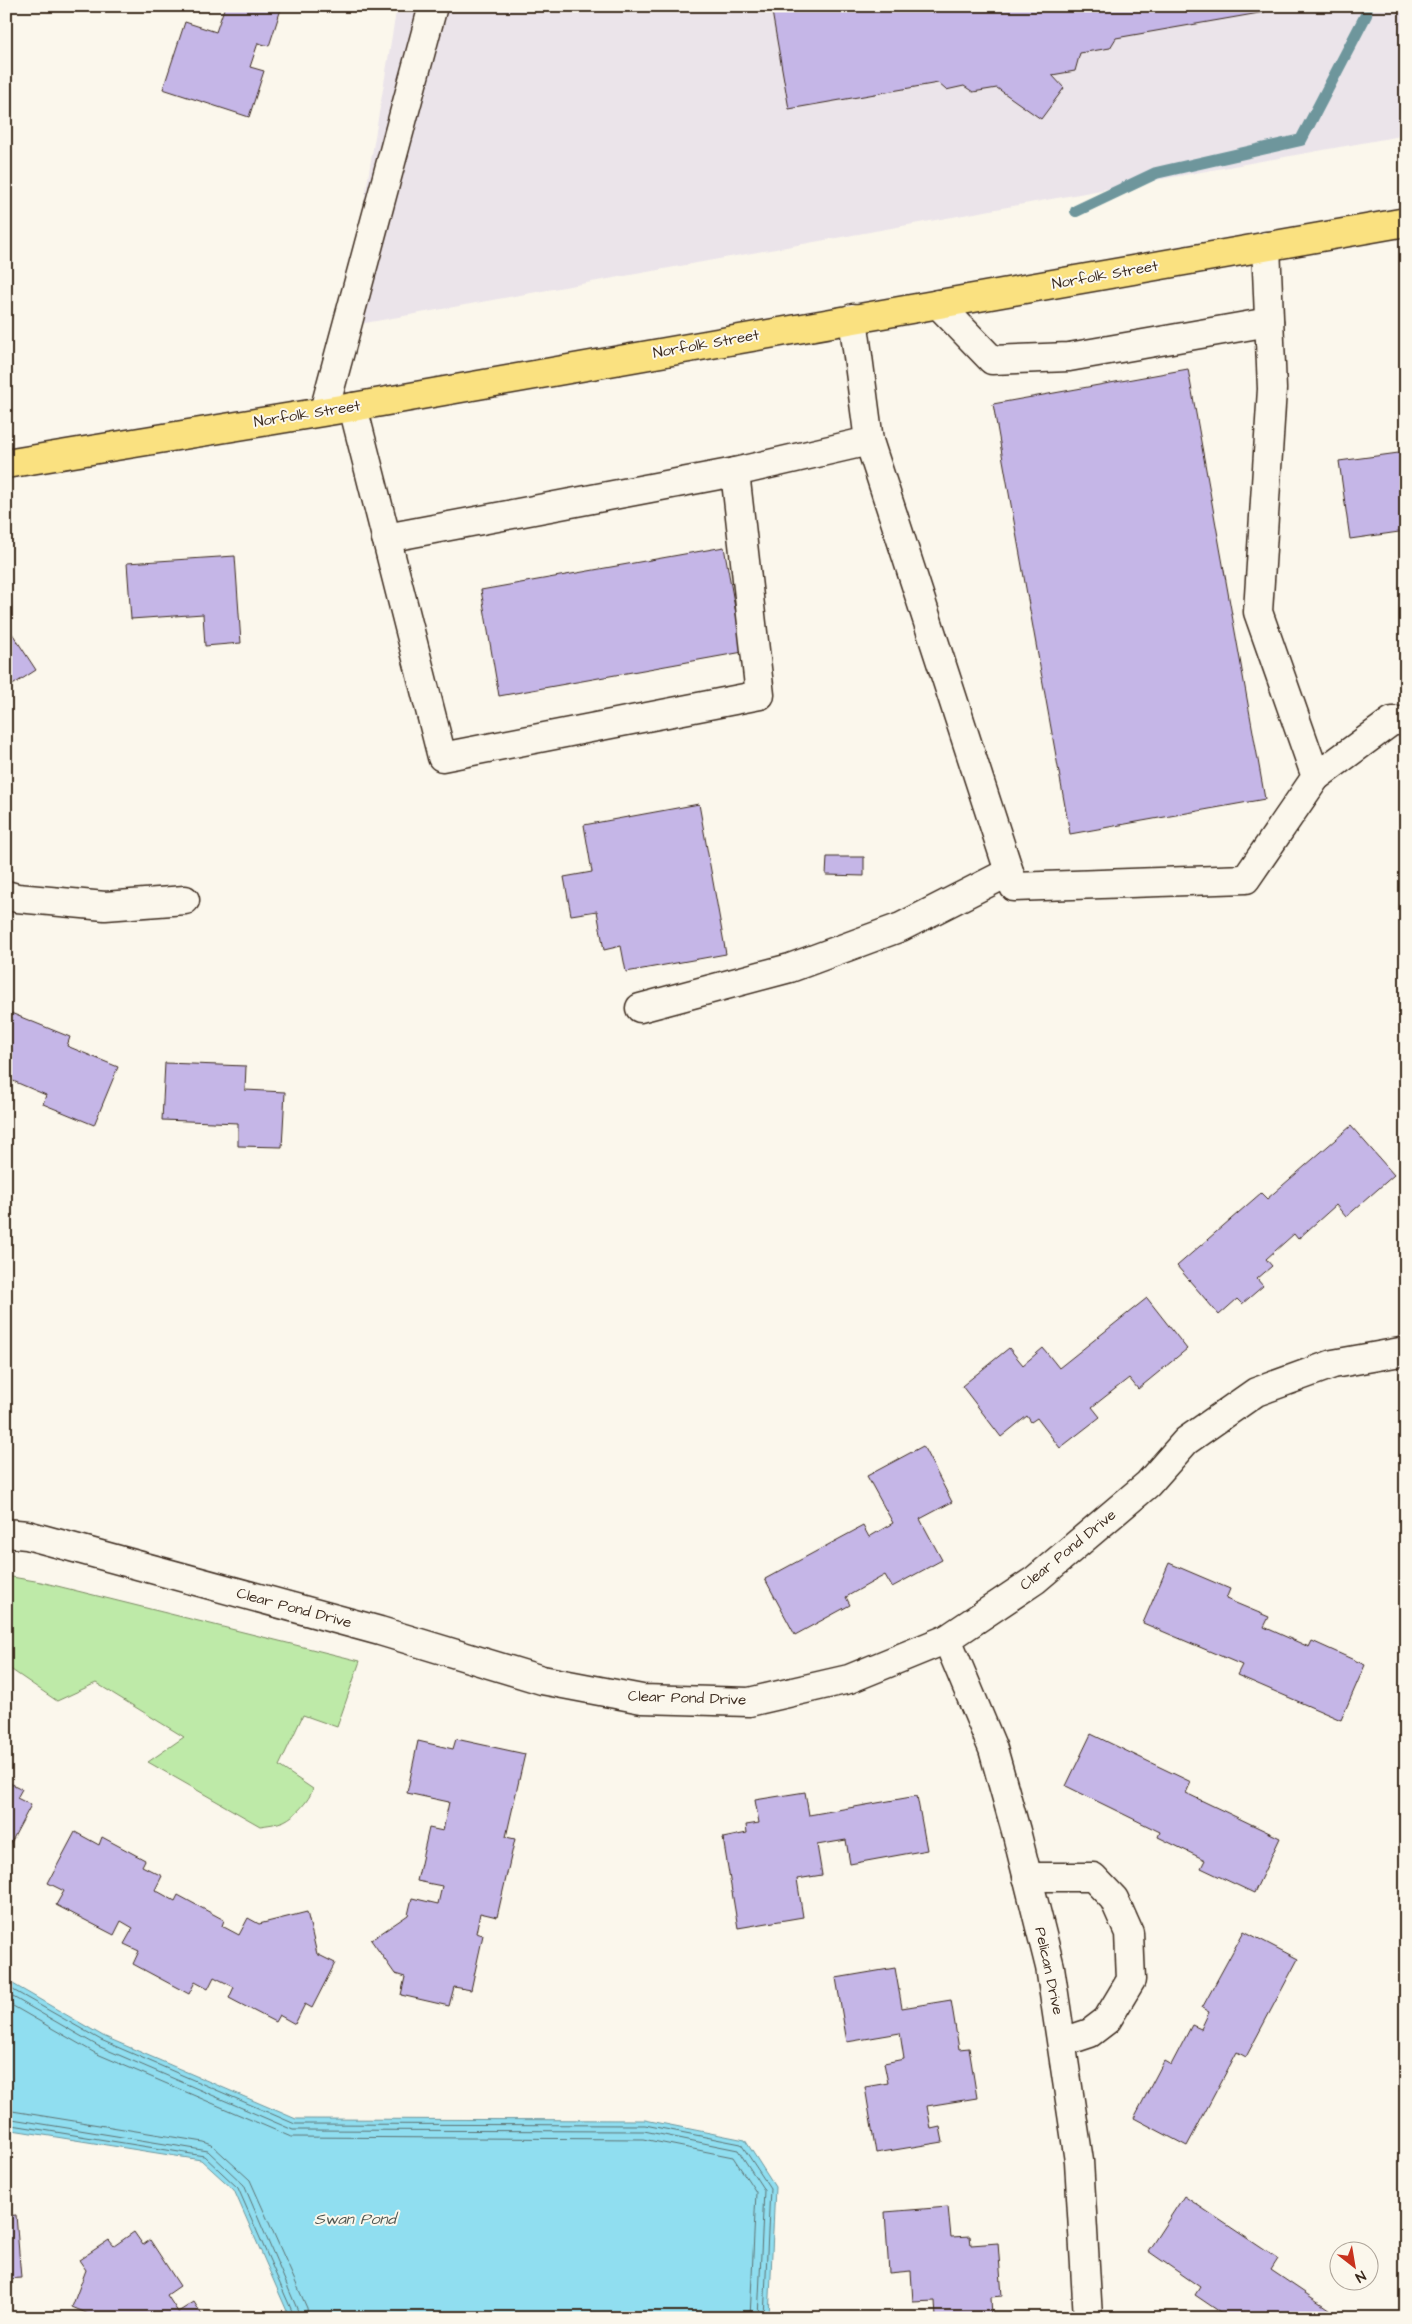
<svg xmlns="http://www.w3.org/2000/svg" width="1412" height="2324" viewBox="0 0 1412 2324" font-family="'Architects Daughter',sans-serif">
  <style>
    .built { fill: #ebe4ea }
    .green { fill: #beeaa8; stroke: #7c8a63 }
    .water { fill: #90def0; stroke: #6e969c }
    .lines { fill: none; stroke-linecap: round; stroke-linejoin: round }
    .shore { stroke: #5d7272; stroke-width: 1 }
    .stream { stroke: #6e969c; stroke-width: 12 }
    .building { fill: #c5b6e7; stroke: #3b2a1e }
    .minor-casing { stroke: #3b2a1e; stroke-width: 31 }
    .major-casing { stroke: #3b2a1e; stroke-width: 31 }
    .minor { stroke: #fbf7ec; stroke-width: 28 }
    .major { stroke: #fae180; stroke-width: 28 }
    .labels { text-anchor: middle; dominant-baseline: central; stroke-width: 4; stroke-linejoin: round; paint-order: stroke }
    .street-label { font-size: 15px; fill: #3b2a1e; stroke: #fbf7ec }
    .water-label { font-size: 16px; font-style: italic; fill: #505752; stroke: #fbf7ec }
  </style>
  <rect width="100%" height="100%" fill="#fbf7ec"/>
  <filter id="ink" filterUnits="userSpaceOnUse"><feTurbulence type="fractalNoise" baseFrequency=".02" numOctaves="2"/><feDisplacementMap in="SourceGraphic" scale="10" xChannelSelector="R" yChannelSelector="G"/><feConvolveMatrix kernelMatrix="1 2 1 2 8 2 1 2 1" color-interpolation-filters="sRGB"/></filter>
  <g filter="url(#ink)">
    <path class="built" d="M397,6H1406V135L343,327Z"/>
    <path class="green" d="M6,1576L41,1582L360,1661L337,1727L303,1715L279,1766L313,1789C309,1801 295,1816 284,1821C277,1824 267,1825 260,1826L148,1762L184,1737L96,1683L57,1701L6,1666Z"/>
    <path class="water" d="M6,1980L103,2036L296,2119L645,2120L745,2140L775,2187L769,2318H290L234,2190L201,2160L6,2129Z"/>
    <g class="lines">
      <g class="shore">
        <path d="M6,1986L101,2040L295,2124L645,2125L741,2144L770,2188L764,2318"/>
        <path d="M6,1993L98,2046L293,2130L644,2131L738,2150L764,2190L758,2318"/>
        <path d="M6,2002L95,2053L291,2137L643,2139L733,2157L756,2192L750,2318"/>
        <path d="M6,2110L204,2142L212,2145L250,2180L307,2308L308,2318"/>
        <path d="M6,2118L208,2151L244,2185L301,2318"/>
        <path d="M6,2124L204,2156L238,2188L295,2318"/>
      </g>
      <path class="stream" d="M1076,211L1156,173L1301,140L1366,15L1367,6"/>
    </g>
    <g class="building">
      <path d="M225,6H282L269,46L258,43L250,67L264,71L249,117L163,89L185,22L216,32Z"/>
      <path d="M771,6H1264L1265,12L1116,38L1110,48L1080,53L1075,71L1052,75L1064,88L1041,119L997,88L973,92L964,86L946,90L938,83L789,109Z"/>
      <path d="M1188,369L1265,799L1070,834L993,404Z"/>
      <path d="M1406,452V531L1350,539L1339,461Z"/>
      <path d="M724,547L743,652L499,696L481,590Z"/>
      <path d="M235,556L241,643L205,646L203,614L131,619L127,563Z"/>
      <path d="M6,624L36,670L11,686L6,678Z"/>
      <path d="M699,804L726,954L626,972L621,946L604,950L597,911L571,915L564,877L592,872L584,825Z"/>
      <path d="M827,857H864V876L826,875Z"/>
      <path d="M6,1011L70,1037L67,1046L118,1067L94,1125L43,1104L46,1095L6,1078Z"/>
      <path d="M165,1063L246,1066L245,1090L285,1092L282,1147L238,1146V1123L162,1120Z"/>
      <path d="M1351,1126L1394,1175L1346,1217L1336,1205L1298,1239L1294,1234L1266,1259L1272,1266L1257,1279L1263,1286L1242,1304L1237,1299L1219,1315L1177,1266L1261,1193L1267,1199Z"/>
      <path d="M1147,1298L1187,1349L1138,1389L1129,1378L1092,1407L1100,1417L1060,1448L1037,1418L1031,1422L1027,1416L1001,1437L962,1386L1009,1348L1023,1365L1043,1348L1059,1368Z"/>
      <path d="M923,1446L952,1502L920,1519L942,1560L892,1587L885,1575L846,1597L850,1605L795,1635L765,1579L863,1526L869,1537L893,1523L867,1476Z"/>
      <path d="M1169,1563L1230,1589L1226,1599L1269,1617L1264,1627L1309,1647L1312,1641L1365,1665L1341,1720L1237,1675L1242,1665L1143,1623Z"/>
      <path d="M1091,1734L1191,1782L1186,1793L1280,1838L1254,1893L1201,1868L1205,1860L1158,1837L1160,1832L1066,1786Z"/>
      <path d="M456,1739L525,1754L506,1837L515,1839L497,1917L480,1913L476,1933L483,1935L471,1990L454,1987L449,2006L401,1995L405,1977L395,1974L371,1940L408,1915L412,1898L438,1904L442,1886L417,1881L429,1828L443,1831L449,1802L407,1793L418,1741L453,1749Z"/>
      <path d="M6,1781L22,1789L17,1798L31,1805L6,1852Z"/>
      <path d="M805,1792L809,1815L917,1796L927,1850L850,1864L846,1840L817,1845L822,1875L797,1879L803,1917L738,1928L723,1838L747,1833L746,1825L759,1823L755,1800Z"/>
      <path d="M75,1832L99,1845L102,1837L145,1860L142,1866L162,1876L155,1890L175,1901L178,1895L224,1920L222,1926L239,1935L248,1918L259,1924L307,1912L317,1954L335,1963L312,2008L305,2004L295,2024L279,2015L275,2022L229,1998L234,1987L214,1977L208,1989L195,1982L189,1994L133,1964L139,1951L124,1944L133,1928L121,1921L114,1935L56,1905L64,1891L48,1883Z"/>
      <path d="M1244,1931L1298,1959L1246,2057L1237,2052L1187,2146L1134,2118L1164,2061L1171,2065L1192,2025L1201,2029L1209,2012L1202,2008Z"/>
      <path d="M895,1968L902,2008L951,2000L959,2049L969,2048L977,2098L927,2106L931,2129L940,2127L943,2142L876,2153L865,2087L888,2083L884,2063L904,2059L900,2033L847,2042L836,1978Z"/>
      <path d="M1184,2196L1278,2259L1271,2270L1342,2318H1246L1244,2316L1229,2318L1195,2295L1200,2287L1148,2251Z"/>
      <path d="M948,2207L951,2237L970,2236L971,2245L998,2243L1002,2296L991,2297L992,2318H934H936L935,2301L913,2302L911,2271L889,2273L885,2212Z"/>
      <path d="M16,2215L21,2278L6,2279V2216Z"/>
      <path d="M134,2232L143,2245L150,2240L180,2286L167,2295L178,2312L194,2302L204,2318H98L72,2307L86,2270L79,2260L109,2240L114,2246Z"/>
    </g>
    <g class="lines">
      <defs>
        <g id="minor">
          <path d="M938,304L992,360L1069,357L1269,322"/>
          <path d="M353,407L442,757L760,695L735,472L869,441L853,318"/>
          <path d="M324,411L433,6"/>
          <path d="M869,441L1014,887L1246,879L1316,777L1258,612L1272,389L1266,246"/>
          <path d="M386,538L735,472"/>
          <path d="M1316,777L1392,721H1406"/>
          <path d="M6,895L17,898L105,906L185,900"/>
          <path d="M640,1008L790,968L901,927L1009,872"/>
          <path d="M6,1533L27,1535L380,1631L542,1680L642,1699L749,1702L849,1679L947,1639L1035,1580L1148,1484L1186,1441L1256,1392L1333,1364L1406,1351"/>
          <path d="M947,1639L993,1749L1016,1831L1050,1967L1079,2161L1088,2318"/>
          <path d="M1027,1877H1093L1114,1899L1129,1933L1131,1980L1107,2020L1090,2033L1063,2042"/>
        </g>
        <path id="major" d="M6,464L353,407L1406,222"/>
      </defs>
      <use href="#minor" class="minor-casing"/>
      <use href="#major" class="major-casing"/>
      <use href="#minor" class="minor"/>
      <use href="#major" class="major"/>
    </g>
  </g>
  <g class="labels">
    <g class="street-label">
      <text transform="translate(1105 275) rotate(-10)">Norfolk Street</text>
      <text transform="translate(706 344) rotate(-10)">Norfolk Street</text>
      <text transform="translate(307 414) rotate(-9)">Norfolk Street</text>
      <text transform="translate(1068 1550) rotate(-39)">Clear Pond Drive</text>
      <text transform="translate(294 1608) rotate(15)">Clear Pond Drive</text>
      <text transform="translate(687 1698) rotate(2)">Clear Pond Drive</text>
      <text transform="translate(1049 1971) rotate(78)">Pelican Drive</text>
    </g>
    <g class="water-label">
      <text x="355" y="2219">Swan Pond</text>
    </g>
  </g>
  <rect width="1412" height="2324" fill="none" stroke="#fbf7ec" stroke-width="25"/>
  <rect x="12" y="12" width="1387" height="2299" fill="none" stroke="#3b2a1e" stroke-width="2" filter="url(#ink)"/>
  <g transform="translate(1354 2266) rotate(149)"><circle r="24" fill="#fbf7ec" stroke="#aea59a"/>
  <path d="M0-4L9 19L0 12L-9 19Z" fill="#c8321e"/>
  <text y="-8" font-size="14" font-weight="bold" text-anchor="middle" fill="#3b2a1e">N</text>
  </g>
</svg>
